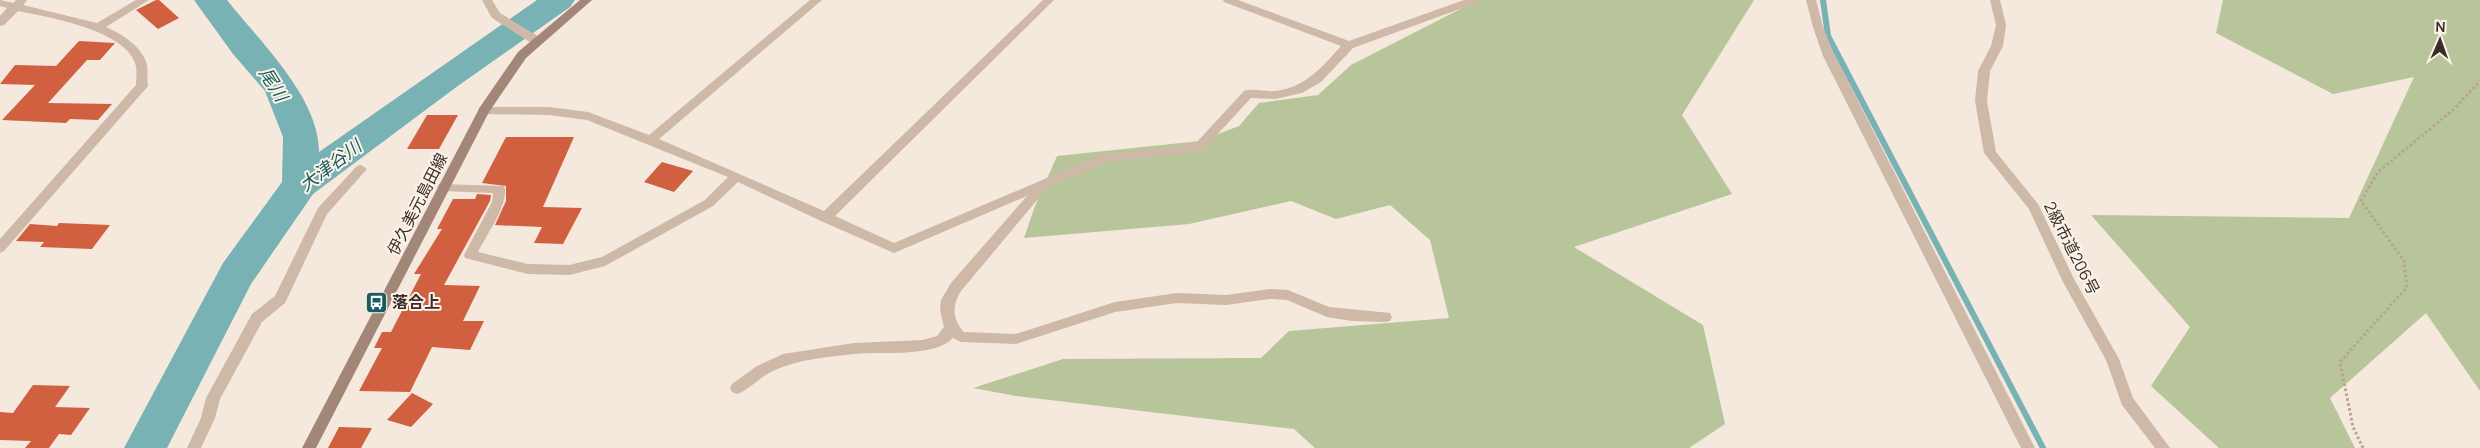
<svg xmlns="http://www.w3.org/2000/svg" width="2480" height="448" viewBox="0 0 2480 448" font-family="Manrope,'Noto Sans JP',sans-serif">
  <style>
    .green { fill: #b8c59b }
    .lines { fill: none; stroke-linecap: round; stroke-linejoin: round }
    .stream { stroke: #79b2b4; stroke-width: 6 }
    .river { fill: #79b2b4; fill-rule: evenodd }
    .building { fill: #d0603f }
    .path { stroke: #baa291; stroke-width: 3; stroke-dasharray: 2.5 2.5; stroke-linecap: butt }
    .minor { fill: #ceb8a7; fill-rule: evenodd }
    .tertiary { fill: #ceb8a7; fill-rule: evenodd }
    .secondary { fill: #a28678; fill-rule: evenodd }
    .labels { text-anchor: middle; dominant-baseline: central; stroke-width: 4; stroke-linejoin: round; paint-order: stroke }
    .street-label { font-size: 16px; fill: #3a2d28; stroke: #fbf3ea }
    .poi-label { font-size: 16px; font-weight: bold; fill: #3a2d28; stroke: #fbf3ea; text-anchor: start }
    .water-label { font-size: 18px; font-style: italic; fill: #1a5c5f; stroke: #fbf3ea }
  </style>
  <rect width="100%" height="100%" fill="#f4e9dc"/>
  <g class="green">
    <path d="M1478,0H1754L1682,115L1732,194L1574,247L1703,325L1725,424L1689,448H1315L1294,429L1016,396L973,388L1063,359L1261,358L1289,331L1449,318L1430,240L1390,205L1336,219L1291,201L1189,224L1024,238L1035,206L1057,156L1200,141L1239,126L1259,103L1318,95L1351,65Z"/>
    <path d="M2223,0H2480V391L2426,313L2330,398L2355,448H2219L2151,386L2190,327L2091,215L2349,218L2414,77L2333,94L2216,33Z"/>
  </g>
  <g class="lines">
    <path class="stream" d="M1823,0L1828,36L2043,448"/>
    <path class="river" d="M194,0H227C260,42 319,97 319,152L537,0H575L570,7L455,88L313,194L251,284L167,448H124L223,263L282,182L283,137L265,91L233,54Z"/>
  </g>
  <g class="building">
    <path d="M156,0H159L179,18L158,29L136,10Z"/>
    <path d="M79,41L115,43L100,60H87L48,103L112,104L98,120L70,119L66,123L2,120L35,85L0,84L15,65L56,66Z"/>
    <path d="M427,115H458L439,149H407Z"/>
    <path d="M506,137H574L543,207L582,208L563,244L534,243L542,227L495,225L506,201V186L482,183Z"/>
    <path d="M662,162L693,171L674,192L644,182Z"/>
    <path d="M477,194L491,195L490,201L444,285L480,286L463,321H484L470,350L432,347L410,392L359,391L382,348H374L382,332H391L421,274H414L442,229H437L453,199H475Z"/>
    <path d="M59,223L110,225L92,249L40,247L44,242L16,241L30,224L57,226Z"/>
    <path d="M33,385L70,386L55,407L90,408L71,435L59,434L49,448H25L31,441L0,440V412L13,413Z"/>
    <path d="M412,393L433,404L411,427L387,420Z"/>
    <path d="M339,427L372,428L361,448H328Z"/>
  </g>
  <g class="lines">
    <path class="path" d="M2363,448L2353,427L2340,362L2407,287L2404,261L2361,201L2378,172L2453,110L2480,81"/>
    <g class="minor">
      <path d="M0,0L13,3L16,0H27L23,5L97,23L136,0H149L106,27C122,34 143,47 147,65C148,72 147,80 148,86L4,251L0,253V239L136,85C136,79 137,72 136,66C128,30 47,17 18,11L4,25L0,26V16L7,8L0,6Z"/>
      <path d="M482,0H492L500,13L541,38L543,41L541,44H533L492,18Z"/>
      <path d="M810,0H822L659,139L824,211L1043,0H1054L835,216L894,243L1101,155L1195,144L1244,91C1254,88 1265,92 1275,91C1305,88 1322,67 1341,46L1224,2L1223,0H1238L1349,41L1464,0H1480L1479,2L1353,48L1321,82L1302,93L1275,99L1251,98L1202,151L1107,162L1048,187L961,291C952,305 952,319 964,332L1016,334L1115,302L1177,293L1226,295L1270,289L1288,290L1329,307L1390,313L1392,317L1390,321L1385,322L1352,321L1327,317L1287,300L1270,299L1226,305L1177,303L1115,312L1016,344L961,342L953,338C934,358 881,351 854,354C826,357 793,360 769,373C758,379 749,390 737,394L732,392L730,388L732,384L757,366L783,354L854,343L923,340L937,336L944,327L940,310L941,300L951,283L1027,196L894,253L821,221L738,182L713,206L605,266L569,275L528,274L465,258L464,255L492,202L493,193L443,191L437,187L439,184L504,186C511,200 485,238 478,252L528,264L569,265L602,257L705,200L728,177L587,120L549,115L484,114L478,110L480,107H549L588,112L649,135Z"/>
      <path d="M1806,0H1816L1823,27L1835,56L2035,448H2021L1823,56L1813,27Z"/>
      <path d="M361,165L367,169L327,214L285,303L262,322L220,399L215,418L201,448H187L201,418L206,398L252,314L275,296L318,208L357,166Z"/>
    </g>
    <path class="tertiary" d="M1990,0H2000L2006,25L2003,46L1990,71L1987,101L1996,152L2038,204L2074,279L2119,359L2133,398L2170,448H2155L2122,405L2106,360L2062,280L2029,209L1984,153L1975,101L1978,71L1991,46L1996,25Z"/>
    <path class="secondary" d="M580,0H592L526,58L489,112L316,448H302L480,107L518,52Z"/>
  </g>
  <defs>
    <symbol id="bus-square" viewBox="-11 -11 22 22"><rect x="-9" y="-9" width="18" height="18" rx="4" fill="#1a5c5f" stroke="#fbf3ea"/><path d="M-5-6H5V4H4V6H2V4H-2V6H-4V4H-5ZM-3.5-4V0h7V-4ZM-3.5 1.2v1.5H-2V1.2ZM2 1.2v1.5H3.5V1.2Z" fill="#fff"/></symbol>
  </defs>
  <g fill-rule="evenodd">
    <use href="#bus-square" x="364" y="290" width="25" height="25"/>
  </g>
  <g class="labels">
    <g class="street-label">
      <text transform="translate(417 204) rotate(-63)">伊久美元島田線</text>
      <text transform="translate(2072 248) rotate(63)">2級市道206号</text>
    </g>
    <g class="poi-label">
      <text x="392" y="302">落合上</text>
    </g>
    <g class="water-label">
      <text transform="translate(274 84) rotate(58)">尾川</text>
      <text transform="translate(330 165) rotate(-37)">大津谷川</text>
    </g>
  </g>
  <g transform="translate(2440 40) rotate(2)" stroke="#fbf3ea" stroke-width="4" paint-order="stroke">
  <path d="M0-4L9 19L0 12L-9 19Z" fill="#3a2d28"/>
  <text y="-8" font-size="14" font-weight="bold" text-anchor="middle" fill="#3a2d28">N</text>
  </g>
</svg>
